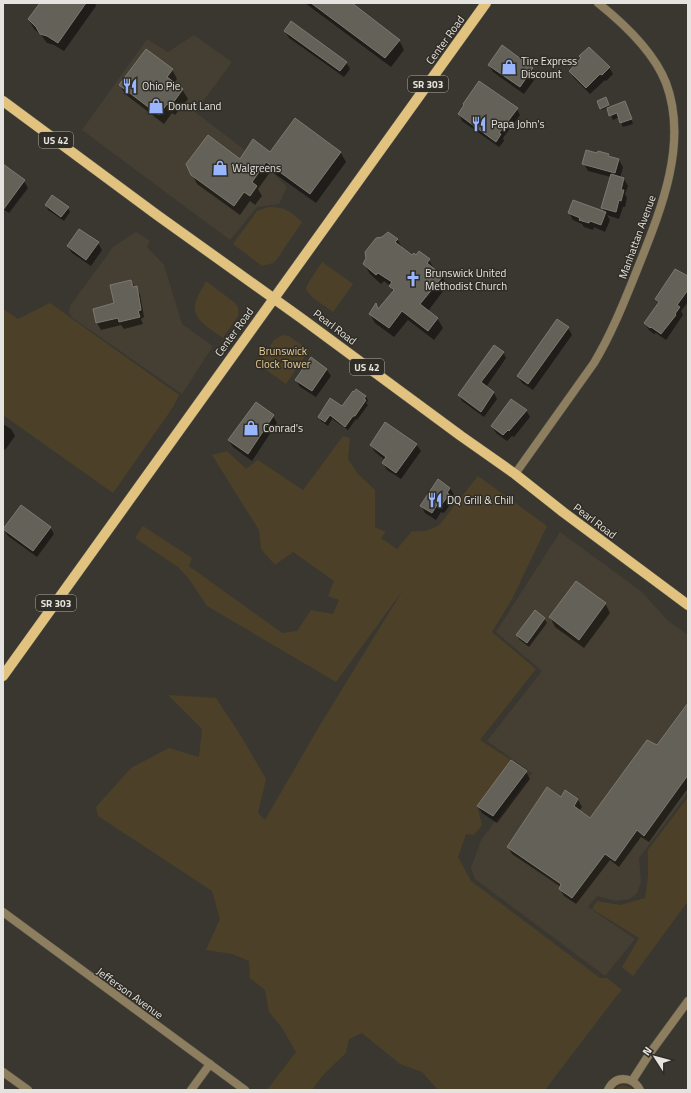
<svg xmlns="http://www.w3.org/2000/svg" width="691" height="1093" viewBox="0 0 691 1093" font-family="'Titillium Web',sans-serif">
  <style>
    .built { fill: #453f33 }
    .green { fill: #4c4128 }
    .shadow { fill: #0007 }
    .building { fill: #646159; stroke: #7d7971 }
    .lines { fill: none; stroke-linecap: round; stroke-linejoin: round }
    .minor-casing { stroke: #55534c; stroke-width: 9 }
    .primary-casing { stroke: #55534c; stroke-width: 11 }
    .minor { stroke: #8c7e5e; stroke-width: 8 }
    .primary { stroke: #e1c37f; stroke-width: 10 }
    .labels { text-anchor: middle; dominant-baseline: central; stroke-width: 3; stroke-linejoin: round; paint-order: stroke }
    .shield { fill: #302d26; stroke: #afaca8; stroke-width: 1 }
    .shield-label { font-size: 10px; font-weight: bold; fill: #e5e3df }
    .street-label { font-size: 11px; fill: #e5e3df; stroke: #302d26 }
    .poi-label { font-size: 11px; fill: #e5e3df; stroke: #302d26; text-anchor: start }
    .park-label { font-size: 11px; fill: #e4cb92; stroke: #302d26 }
  </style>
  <rect width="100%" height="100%" fill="#3a3730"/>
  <g class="built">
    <path d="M194,35L232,62L195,112L267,167L287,187L279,204L257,207L230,240L82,130L147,39L168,52Z"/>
    <path d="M136,232L150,241L147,247L164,265L182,324L213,346L182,394L73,318L69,313L70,306L114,246Z"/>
    <path d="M560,532L642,592L667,620L688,635V793L639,858L641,882L637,893L630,899L616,901L597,896L588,907L635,939L605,976L475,879L471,868L481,840L532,773L487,741L542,671L496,632Z"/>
  </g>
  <g class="green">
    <path d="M268,207C285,207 290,211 302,222L277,259L273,263L262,266L233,244L257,211Z"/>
    <path d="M322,262L353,284L333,312L313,298L306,290L307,285Z"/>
    <path d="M206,281L235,303C239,307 239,311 238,316L223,338C211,329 189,318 196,301C198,294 203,288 206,281Z"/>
    <path d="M50,303L179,395L173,407L113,493L3,415V309L18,319Z"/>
    <path d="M282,335L289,336L309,350L286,384L258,364L274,340Z"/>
    <path d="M343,436L350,438L348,459L358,474L375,490V527L386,532L381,538L397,549L412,531C424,532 430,531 440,524L478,476L547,526L512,599L492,632L536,669L480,740L511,760L477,806L482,825L474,835L466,834L458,857L471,881L600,978H607L622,990L615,998L545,1090H438L422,1072L400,1064L362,1033L349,1039L346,1053L323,1075L312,1090H267L296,1052L282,1028L269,1012L265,990L250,978L249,961L232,954L206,950L220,919L212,891L98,816L96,807L131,768L169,748L199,757L202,729L168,695L216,698L241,736L266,779L258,813L265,820L320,725L403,590L336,682L207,606L189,579L178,567L135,538L143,526L192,558L189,566L282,633L297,631L311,610L333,614L339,600L328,596L334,581L293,552L275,565L261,549L259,530L212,455L227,451L246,469L258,460L303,490Z"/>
    <path d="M688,797V901L633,976L622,967L639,938L592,909L597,901L620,905L645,898L648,877V850Z"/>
    <path d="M623,1085L630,1087L634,1090H614L619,1086Z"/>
  </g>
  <g class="shadow">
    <path d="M41,3H95L96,6L64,51L54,45L47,43L42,36L34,29L29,20Z"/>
    <path d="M305,3H350L399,40L404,50L391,67Z"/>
    <path d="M285,31L346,62L350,69L344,77L289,38Z"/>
    <path d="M503,47L533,69L537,76L524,94L493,72L489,65Z"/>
    <path d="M609,67L613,74L606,81L605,80L590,94L574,78L570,71Z"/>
    <path d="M172,69L177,79L174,83L182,89L188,99L175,115L172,113L164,124L125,94L120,85Z"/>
    <path d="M606,99L610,108L625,102L633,124L623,127L619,117L613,120L608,107L602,110L598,102Z"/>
    <path d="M517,109L520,115L503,138L504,141L499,147L462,121L459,114Z"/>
    <path d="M295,120L341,153L346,162L316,203L271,171L258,189L262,196L255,205L250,201L240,215L197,184L192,174L240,160L270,153Z"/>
    <path d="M598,154L608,155L610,157L619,160L623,167L620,178L624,179L628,186L625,194L627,198L625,207H623L619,219L607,215L610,220L605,232L594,227L593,230L584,227L582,224L573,220L569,213L605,212L602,208L611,177L588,171L584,164Z"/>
    <path d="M24,181L28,188L9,213L3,209Z"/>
    <path d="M46,205L68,208L70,212L64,221L48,210Z"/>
    <path d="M397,239L403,249L413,257L429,260L434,269L442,276L447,286L428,311L437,318L443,328L434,340L408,320L394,337L375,323L370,314L376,305L379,310L393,292L390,286L384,281L381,284L370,274L364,264Z"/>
    <path d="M98,243L102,250L91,266L72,253L68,247Z"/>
    <path d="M688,278V302L681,311L683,315L666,340L656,333L654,334L649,330L645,324L659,305L656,299Z"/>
    <path d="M131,281L140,294L144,317L141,319L143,324L124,329L121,325L101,330L97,323L95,310L115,304Z"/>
    <path d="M568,328L572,335L533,390L522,383L518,376Z"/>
    <path d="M503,352L506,358L486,387L494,393L497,399L484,417L462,401L459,395Z"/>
    <path d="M311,359L327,370L331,376L316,397L300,387L296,380Z"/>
    <path d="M366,396L368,401L366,403L368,405L357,420L356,419L348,430L332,419L328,426L321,421L319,417L343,408Z"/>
    <path d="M256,404L273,416L277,423L252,461L233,447L229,441Z"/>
    <path d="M526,410L530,417L514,437L512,436L507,441L496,433L492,426Z"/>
    <path d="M3,424L11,429L15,436L5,450L3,448Z"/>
    <path d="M416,444L421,451L401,479L387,470L383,463L385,460L375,452L371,445Z"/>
    <path d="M450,488L454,495L451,499L452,502L444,513L441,512L436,520L425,513L421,506Z"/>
    <path d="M50,527L54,534L37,557L8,536L4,529Z"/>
    <path d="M605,603L610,613L584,648L555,627L550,617Z"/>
    <path d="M544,618L547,623L529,647L520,640L517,636Z"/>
    <path d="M688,705V788L649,842L641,837L619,867L610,860L576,904L564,896L560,889L561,887L512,854L508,847L561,798L566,792L578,800L582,807L579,811L590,819L657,747Z"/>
    <path d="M526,772L530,779L497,823L482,813L478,806Z"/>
  </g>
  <g class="building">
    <path d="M40,3H86L58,43L47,36L40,34L36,27L28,19Z"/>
    <path d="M311,3H352L400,40L385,58Z"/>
    <path d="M291,21L347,62L340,71L284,31Z"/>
    <path d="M502,45L533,68L520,87L488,65Z"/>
    <path d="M589,47L610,67L602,75L600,74L586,88L569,71L581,58L579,56Z"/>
    <path d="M146,49L173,69L167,77L183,89L170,107L167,104L159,115L119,85Z"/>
    <path d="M479,81L518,108L499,133L501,134L496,142L458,114L464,105L463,104Z"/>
    <path d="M606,97L609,105L600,109L597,101Z"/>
    <path d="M625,101L632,119L620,123L617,113L609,116L607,108Z"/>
    <path d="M295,118L341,152L310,194L266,162L252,182L257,186L250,196L244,192L234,206L191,175L186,164L208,135L240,159L253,139L270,152Z"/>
    <path d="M586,150L597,153L598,151L609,154L608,156L619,159L615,173L582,164Z"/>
    <path d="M3,164L25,180L3,210Z"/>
    <path d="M611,174L624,178L621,190H624L621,201L619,200L616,212L601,208Z"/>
    <path d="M52,195L69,207L61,217L45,205Z"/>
    <path d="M573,200L606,212L601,225L590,221L589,223L579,220L580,218L568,213Z"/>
    <path d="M79,229L99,242L86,260L67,246Z"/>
    <path d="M388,232L398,239L395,242L412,255L414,253L416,255L419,251L430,259L427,263L443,276L420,304L438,318L428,331L402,311L389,328L369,314L376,303L378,309L394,290L389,286L392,282L378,273L376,275L363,264L366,258L365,252L376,238L382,237Z"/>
    <path d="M675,269L688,276V290L677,305L680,307L675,314L676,315L661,334L651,327L650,328L644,323L659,302L655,299Z"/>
    <path d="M131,280L133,287L137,286L141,310L138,311L140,317L119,322L118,318L96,323L93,309L114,303L110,285Z"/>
    <path d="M557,319L569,327L528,384L517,376Z"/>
    <path d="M494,345L504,352L481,382L494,392L481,412L458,395Z"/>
    <path d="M311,357L327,369L312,391L295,380Z"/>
    <path d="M356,389L366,396L364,399L366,400L355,416H353L345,427L330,415L325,422L318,417L330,398L342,406L353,391L354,392Z"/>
    <path d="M511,399L527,410L509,431L508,430L503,435L491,426Z"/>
    <path d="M256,402L274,415L248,454L228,440Z"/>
    <path d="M385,422L417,444L396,473L382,463L386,457L370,445Z"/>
    <path d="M438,479L450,488L447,493L449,494L440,507L437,505L432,513L420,506Z"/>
    <path d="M21,505L51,527L33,551L3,529Z"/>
    <path d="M576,581L606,603L579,640L549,617Z"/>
    <path d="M535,610L545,618L527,643L516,635Z"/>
    <path d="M688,703V775L644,836L637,830L615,861L605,854L572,898L559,889L561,884L507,847L547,787L561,797L565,790L578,799L574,806L590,818L647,740L657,745Z"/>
    <path d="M511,760L527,771L493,816L477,806Z"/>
  </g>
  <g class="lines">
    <defs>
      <g id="minor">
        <path d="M515,474L594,363C612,333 624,302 637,270C660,212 689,144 666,83C654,52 623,23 598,3"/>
        <path d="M3,912L245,1090"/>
        <path d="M3,1072L28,1090"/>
        <path d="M632,1081L650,1053L688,1001"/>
        <path d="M191,1090L210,1064"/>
        <path d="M608,1090C615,1075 633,1076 640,1090"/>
      </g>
      <g id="primary">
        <path d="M3,101L157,215L301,318L461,436L515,474L563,512L688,605"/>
        <path d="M3,676L486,3"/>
      </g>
    </defs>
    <use href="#minor" class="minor-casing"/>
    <use href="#primary" class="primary-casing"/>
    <use href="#minor" class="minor"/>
    <use href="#primary" class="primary"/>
  </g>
  <defs>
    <symbol id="shop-bare" viewBox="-9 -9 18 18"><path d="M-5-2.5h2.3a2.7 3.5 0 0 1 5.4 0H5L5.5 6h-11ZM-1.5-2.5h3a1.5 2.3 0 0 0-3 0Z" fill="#98b5fd" stroke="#302d26" stroke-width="2.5" paint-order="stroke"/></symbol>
    <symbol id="restaurant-bare" viewBox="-9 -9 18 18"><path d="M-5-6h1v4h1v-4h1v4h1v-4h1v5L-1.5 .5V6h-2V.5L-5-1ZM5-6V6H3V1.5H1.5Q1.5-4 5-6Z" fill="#98b5fd" stroke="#302d26" stroke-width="2.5" paint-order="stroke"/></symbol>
    <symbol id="church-bare" viewBox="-9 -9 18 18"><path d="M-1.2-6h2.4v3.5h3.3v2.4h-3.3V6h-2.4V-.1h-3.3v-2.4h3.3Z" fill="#98b5fd" stroke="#302d26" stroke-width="2.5" paint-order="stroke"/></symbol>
  </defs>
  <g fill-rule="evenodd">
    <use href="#shop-bare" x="498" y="56" width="22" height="22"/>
    <use href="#restaurant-bare" x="119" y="75" width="22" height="22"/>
    <use href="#shop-bare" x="145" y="95" width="22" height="22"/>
    <use href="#restaurant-bare" x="468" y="113" width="22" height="22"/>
    <use href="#shop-bare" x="209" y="157" width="22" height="22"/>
    <use href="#church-bare" x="402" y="268" width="22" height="22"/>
    <use href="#shop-bare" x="240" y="417" width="22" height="22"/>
    <use href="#restaurant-bare" x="424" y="489" width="22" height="22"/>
  </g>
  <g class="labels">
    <g class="shield">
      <rect x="408" y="76" width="40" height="16" rx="3"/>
      <rect x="39" y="132" width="34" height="16" rx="3"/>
      <rect x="350" y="359" width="34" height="16" rx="3"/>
      <rect x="36" y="595" width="40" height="16" rx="3"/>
    </g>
    <g class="shield-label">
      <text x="428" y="84">SR 303</text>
      <text x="56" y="140">US 42</text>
      <text x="367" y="367">US 42</text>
      <text x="56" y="603">SR 303</text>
    </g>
    <g class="street-label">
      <text transform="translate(445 40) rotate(-54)">Center Road</text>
      <text transform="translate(637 237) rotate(-70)">Manhattan Avenue</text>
      <text transform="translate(335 327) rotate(37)">Pearl Road</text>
      <text transform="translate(234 332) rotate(-54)">Center Road</text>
      <text transform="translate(595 521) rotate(37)">Pearl Road</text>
      <text transform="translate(130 993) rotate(36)">Jefferson Avenue</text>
    </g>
    <g class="poi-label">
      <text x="521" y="61">Tire Express<tspan x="521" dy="13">Discount</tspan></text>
      <text x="142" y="86">Ohio Pie</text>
      <text x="168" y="106">Donut Land</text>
      <text x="491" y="124">Papa John's</text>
      <text x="232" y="168">Walgreens</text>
      <text x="425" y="273">Brunswick United<tspan x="425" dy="13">Methodist Church</tspan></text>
      <text x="263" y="428">Conrad's</text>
      <text x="447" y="500">DQ Grill &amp; Chill</text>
    </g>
    <g class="park-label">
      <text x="283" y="351">Brunswick<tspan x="283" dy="13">Clock Tower</tspan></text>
    </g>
  </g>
  <rect width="691" height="1093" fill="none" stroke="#e5e3df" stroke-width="8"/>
  <g transform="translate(655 1057) rotate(306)" stroke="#302d26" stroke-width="3" paint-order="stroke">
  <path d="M0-3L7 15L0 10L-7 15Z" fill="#e5e3df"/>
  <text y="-6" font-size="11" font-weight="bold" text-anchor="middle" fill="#e5e3df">N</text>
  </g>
</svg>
